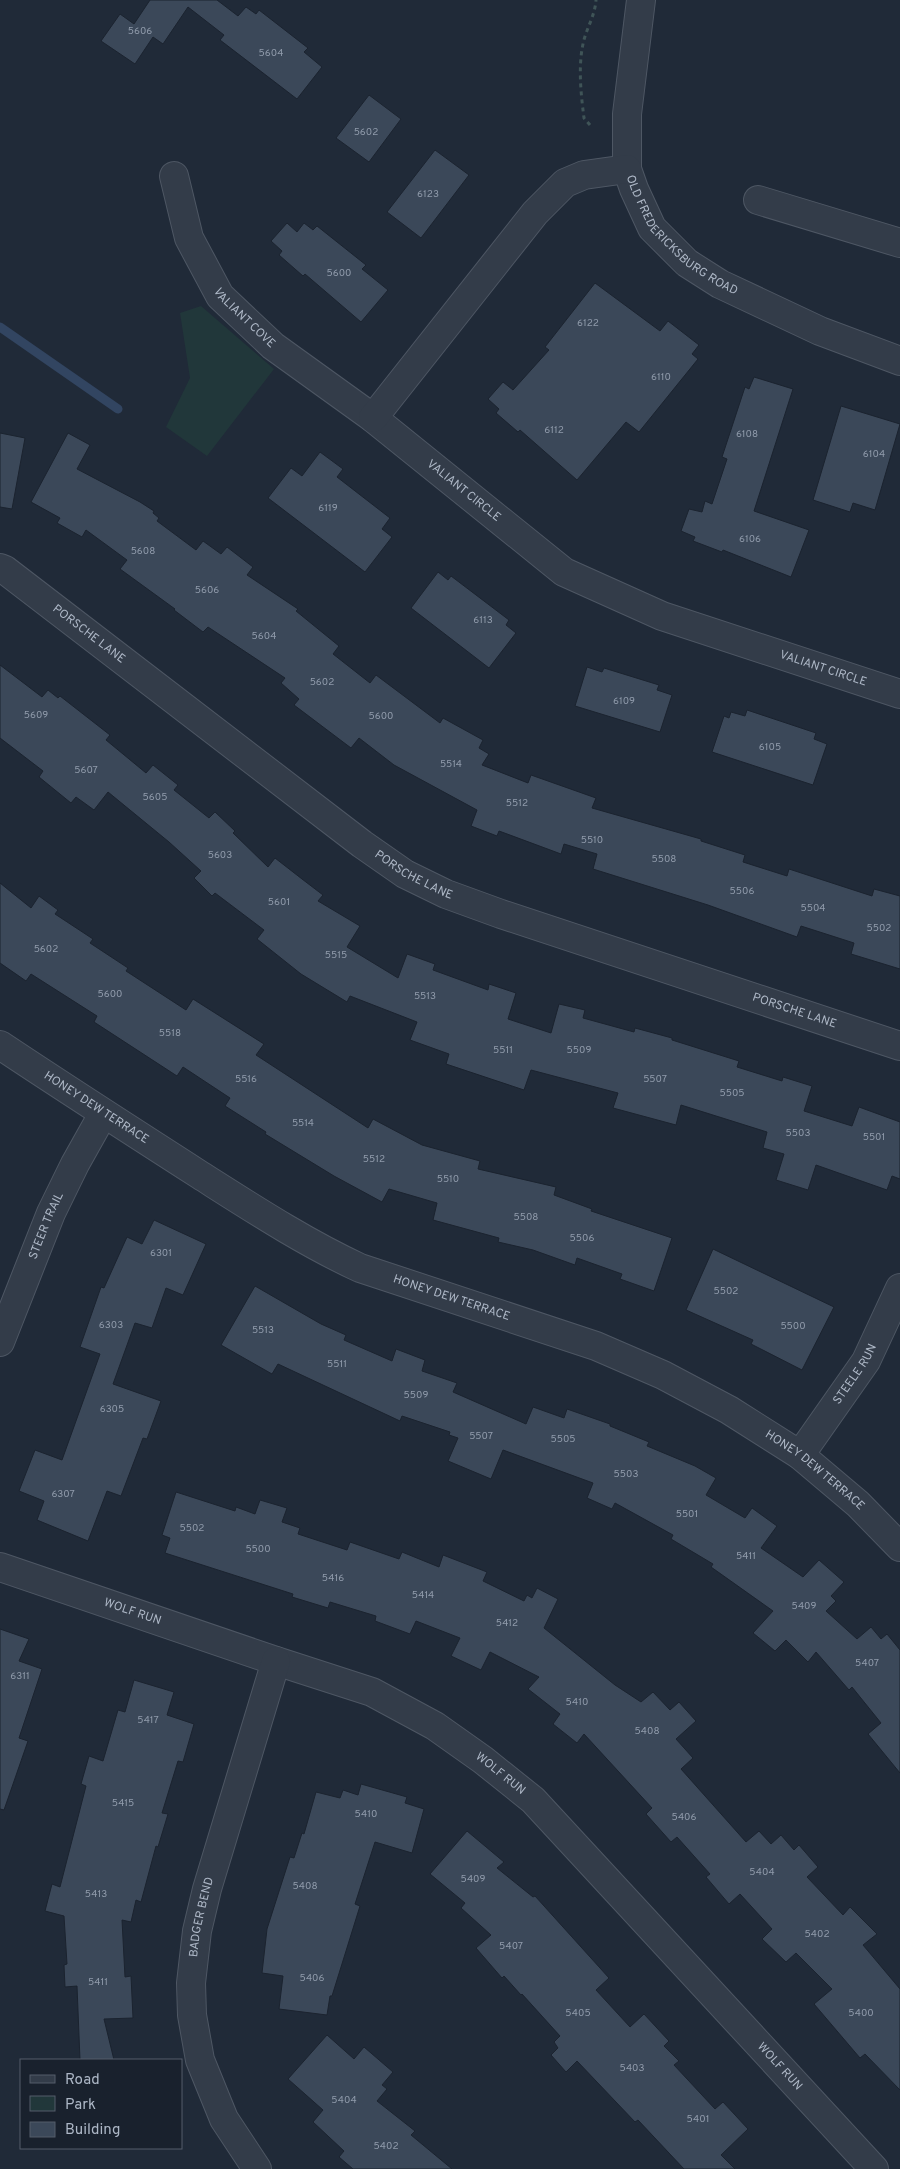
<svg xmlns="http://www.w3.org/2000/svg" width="900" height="2169" viewBox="0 0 900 2169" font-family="Overpass,sans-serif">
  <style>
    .green { fill: #21373a }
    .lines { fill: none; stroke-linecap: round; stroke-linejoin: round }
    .stream { stroke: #324561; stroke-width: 9 }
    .building { fill: #3b4859; stroke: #1b232f }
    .minor-casing { stroke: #4e5764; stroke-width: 30 }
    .path { stroke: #3f5457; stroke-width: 3; stroke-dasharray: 4 4; stroke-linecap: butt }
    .minor { stroke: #333c49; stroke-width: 28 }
    .labels { text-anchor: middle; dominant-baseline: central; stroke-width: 4.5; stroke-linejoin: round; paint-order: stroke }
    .number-label { font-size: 10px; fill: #909bab }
    .street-label { font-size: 12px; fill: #adb7c6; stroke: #19212d }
  </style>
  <rect width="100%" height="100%" fill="#202a38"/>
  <path class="green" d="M201,306L274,369L207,456L166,427L190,378L180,313Z"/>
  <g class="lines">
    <path class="stream" d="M0,327L118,409"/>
  </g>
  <g class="building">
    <path d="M150,0H217L238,16L246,7L256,14L259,10L308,48L304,52L322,67L297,99L220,40L224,35L188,7L163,44L153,37L135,64L101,41L120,14L134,24Z"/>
    <path d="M369,95L401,119L369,162L336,138Z"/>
    <path d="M435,150L469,175L421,238L387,212Z"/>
    <path d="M287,223L297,232L304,223L313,230L317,226L366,265L362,269L388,290L361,322L305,274L303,276L279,255L282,251L271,241Z"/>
    <path d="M595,283L660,331L668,321L699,345L692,354L698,359L639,432L626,422L577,480L520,430L518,432L496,413L499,409L488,399L503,382L513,390L549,350L545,347Z"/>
    <path d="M754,377L793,389L754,511L809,530L791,577L723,550L722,552L693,541L695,537L681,531L689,509L702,512L705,501L712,504L727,459L722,457L745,387L749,389Z"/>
    <path d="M841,406L900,424L875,510L853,503L850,512L813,500Z"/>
    <path d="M0,433L25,438L12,509L0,507Z"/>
    <path d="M68,433L90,445L77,469L140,502L154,511L153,513L159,518L157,521L196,550L203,541L221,554L227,547L253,567L247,575L298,609L296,611L339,646L333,654L370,683L376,675L440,723L443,718L483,740L479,748L489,754L482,765L528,783L531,775L596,798L592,808L701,839V841L745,855L743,862L787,876L789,869L872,896L874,889L900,896V969L851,954L854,943L801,926L797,937L708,905L593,869L597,854L564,844L561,854L499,831L497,836L471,826L477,810L394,765L359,738L351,748L294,705L299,699L281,683L285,678L208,627L203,632L174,610L175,609L120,569L127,560L86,530L82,537L57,523L60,518L31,502Z"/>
    <path d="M320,452L343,469L337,477L390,518L382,529L392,537L365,572L268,498L291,468L302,476Z"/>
    <path d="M438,572L448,580L451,576L509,620L506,625L516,633L489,668L411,608Z"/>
    <path d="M0,665L42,697L48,690L58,698L60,696L110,735L106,740L146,773L153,765L178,785L174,790L209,818L215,812L235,831L233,833L268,867L275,858L302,879L323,895L318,901L360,926L347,947L398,978L407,954L435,964L433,970L488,990L489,984L516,993L508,1019L551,1033L559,1004L585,1010L583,1018L634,1032L635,1028L672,1038V1040L739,1061L737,1067L782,1081L783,1077L812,1086L804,1111L852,1126L859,1107L900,1122V1179L892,1176L887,1190L816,1165L808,1190L776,1180L784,1154L763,1148L767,1132L681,1105L676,1125L613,1108L618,1093L531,1070L524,1090L446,1064L449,1054L410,1040L417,1022L350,996L347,1002L301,974L257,939L264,930L215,893L212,896L194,878L201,871L169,842L108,792L94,810L76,797L71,803L39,777L43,771L0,738Z"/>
    <path d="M587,667L602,672L604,668L659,685L657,690L672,695L660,732L575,706Z"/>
    <path d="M747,710L816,733L814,739L827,744L813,785L712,752L724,716L729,718L731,712L745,716Z"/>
    <path d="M0,883L31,908L39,896L58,910L55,914L93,939L90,943L128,968L126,971L186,1010L193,999L264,1044L256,1055L368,1128L373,1119L422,1145L480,1161L478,1169L556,1187L554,1195L592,1209L591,1211L672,1238L654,1291L620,1279L622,1274L577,1258L575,1265L533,1250L498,1242L499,1238L433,1220L437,1203L389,1189L382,1202L334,1176L265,1134L266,1132L225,1106L230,1098L183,1067L177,1076L94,1022L97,1016L31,974L26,981L0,963Z"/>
    <path d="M154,1220L206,1244L183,1295L166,1288L152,1328L135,1323L113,1384L161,1401L147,1439L143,1438L121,1496L107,1491L88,1541L37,1520L44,1501L19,1491L35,1450L62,1460L100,1354L80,1347L101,1287L104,1288L127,1237L142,1244Z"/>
    <path d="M713,1249L834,1307L802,1370L751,1344L753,1340L686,1310Z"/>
    <path d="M255,1286L321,1324L346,1335L344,1340L392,1361L396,1349L425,1360L422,1371L457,1383L453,1392L526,1424L533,1407L564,1418L567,1409L610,1424V1426L649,1442L647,1446L695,1466L716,1478L706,1495L745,1518L752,1508L777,1526L761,1548L803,1577L819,1560L844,1582L831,1596L836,1601L826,1611L857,1639L871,1627L881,1639L887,1634L900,1650V1773L868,1734L881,1723L852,1687L849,1690L816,1652L808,1662L786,1640L775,1651L753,1633L773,1611L711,1567L713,1564L671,1539L673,1535L615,1503L612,1509L587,1498L593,1483L503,1450L491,1479L448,1461L458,1438L449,1435L450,1432L402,1416L400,1421L278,1364L272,1374L221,1345Z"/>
    <path d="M176,1492L235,1511L236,1507L255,1514L260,1500L287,1508L282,1522L300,1528L298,1534L347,1550L350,1542L399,1559L402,1552L439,1567L443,1555L487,1572L483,1581L524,1601L527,1595L532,1598L537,1588L558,1599L544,1628L615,1685L641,1702L653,1692L670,1710L679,1702L696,1721L676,1739L693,1758L681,1769L746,1842L759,1831L771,1844L781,1835L794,1850L799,1845L818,1867L807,1877L843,1915L850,1907L877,1934L863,1945L900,1989V2090L865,2054L860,2058L814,2004L832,1989L796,1953L786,1962L762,1939L772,1929L740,1894L729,1904L706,1877L710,1874L677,1837L671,1842L646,1814L652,1808L584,1734L577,1743L553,1724L560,1714L528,1689L539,1677L490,1652L481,1670L451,1656L460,1638L416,1621L410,1634L375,1621L376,1616L330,1602L328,1608L292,1597L293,1594L165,1553L170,1538L162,1535Z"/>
    <path d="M0,1629L29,1639L19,1661L42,1669L19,1738L28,1741L4,1810L0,1809Z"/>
    <path d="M134,1680L174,1692L167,1715L194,1724L183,1762L178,1761L162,1813L168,1814L158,1847L156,1846L141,1902L136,1900L131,1922L122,1920L125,1977L131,1976L133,2018L104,2019L114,2060H80L77,1986L65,1987L64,1965L67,1964L64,1916L45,1911L52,1884L60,1887L86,1786L81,1784L89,1756L103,1761L118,1710L125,1712Z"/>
    <path d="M361,1784L407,1797L405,1803L424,1809L412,1853L375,1842L355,1904L360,1906L332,1996H330L327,2015L279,2009L283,1976L262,1973L267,1929L290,1857L294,1858L302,1833L304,1834L316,1792L340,1798L343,1790L358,1795Z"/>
    <path d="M467,1831L504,1862L497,1868L533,1897L535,1896L609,1978L596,1990L630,2027L644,2014L669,2041L664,2046L679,2061L674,2065L715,2109L723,2102L748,2129L721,2155L735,2169H684L638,2120L635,2122L577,2061L566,2072L551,2055L558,2048L554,2042L560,2036L522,1994L521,1995L504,1976L502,1978L476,1948L491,1935L461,1908L465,1903L430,1874Z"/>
    <path d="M327,2035L354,2059L364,2047L393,2072L382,2085L387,2089L377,2101L415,2131L411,2135L452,2169H353L339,2157L344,2151L313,2122L323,2110L288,2079Z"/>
  </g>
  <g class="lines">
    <defs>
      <g id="minor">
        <path id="s1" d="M641,0L627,114V169L634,189L652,228L687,263L720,284L820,331L900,361"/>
        <path id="s2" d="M174,176L189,238L220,296L273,346L373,418L564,572L662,616L900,694"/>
        <path d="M758,200L900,243"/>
        <path d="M373,418L535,213L565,183L584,175L627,169"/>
        <path id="s3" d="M0,568L5,570L362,844L405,874L446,894L501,914L900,1046"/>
        <path id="s4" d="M0,1045C66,1089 133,1132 200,1175C252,1208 304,1242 360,1268L596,1346L663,1375L729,1410L800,1455L858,1504L900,1547"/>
        <path id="s5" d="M0,1342L51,1213L75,1164L103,1114"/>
        <path id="s6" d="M800,1455L866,1361L900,1288"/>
        <path id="s7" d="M0,1567L276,1661L372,1692L435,1726L483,1760L533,1800L874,2169"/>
        <path id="s8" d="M257,2169L224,2119L200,2060L192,2015L191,1983L197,1931L207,1889L276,1661"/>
      </g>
    </defs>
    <use href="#minor" class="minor-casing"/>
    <path class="path" d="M590,125L584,118C581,95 578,67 583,44C586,29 595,16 596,0"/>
    <use href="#minor" class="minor"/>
  </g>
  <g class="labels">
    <g class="number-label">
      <text x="140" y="31">5606</text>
      <text x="271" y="53">5604</text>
      <text x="366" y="132">5602</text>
      <text x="428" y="194">6123</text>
      <text x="339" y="273">5600</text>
      <text x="588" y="323">6122</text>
      <text x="661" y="377">6110</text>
      <text x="554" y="430">6112</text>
      <text x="747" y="434">6108</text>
      <text x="874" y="454">6104</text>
      <text x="328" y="508">6119</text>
      <text x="750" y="539">6106</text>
      <text x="143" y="551">5608</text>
      <text x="207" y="590">5606</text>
      <text x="483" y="620">6113</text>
      <text x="264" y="636">5604</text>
      <text x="322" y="682">5602</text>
      <text x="624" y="701">6109</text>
      <text x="36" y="715">5609</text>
      <text x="381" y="716">5600</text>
      <text x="770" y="747">6105</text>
      <text x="451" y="764">5514</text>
      <text x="86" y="770">5607</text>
      <text x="155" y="797">5605</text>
      <text x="517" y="803">5512</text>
      <text x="592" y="840">5510</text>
      <text x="220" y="855">5603</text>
      <text x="664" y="859">5508</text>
      <text x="742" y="891">5506</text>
      <text x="279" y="902">5601</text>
      <text x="813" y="908">5504</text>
      <text x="879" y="928">5502</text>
      <text x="46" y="949">5602</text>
      <text x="336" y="955">5515</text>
      <text x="110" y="994">5600</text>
      <text x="425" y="996">5513</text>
      <text x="170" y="1033">5518</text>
      <text x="503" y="1050">5511</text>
      <text x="579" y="1050">5509</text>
      <text x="246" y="1079">5516</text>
      <text x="655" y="1079">5507</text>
      <text x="732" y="1093">5505</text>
      <text x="303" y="1123">5514</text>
      <text x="798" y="1133">5503</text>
      <text x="874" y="1137">5501</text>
      <text x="374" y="1159">5512</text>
      <text x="448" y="1179">5510</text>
      <text x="526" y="1217">5508</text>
      <text x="582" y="1238">5506</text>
      <text x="161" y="1253">6301</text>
      <text x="726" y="1291">5502</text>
      <text x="111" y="1325">6303</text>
      <text x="793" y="1326">5500</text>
      <text x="263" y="1330">5513</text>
      <text x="337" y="1364">5511</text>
      <text x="416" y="1395">5509</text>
      <text x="112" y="1409">6305</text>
      <text x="481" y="1436">5507</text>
      <text x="563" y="1439">5505</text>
      <text x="626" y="1474">5503</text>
      <text x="63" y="1494">6307</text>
      <text x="687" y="1514">5501</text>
      <text x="192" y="1528">5502</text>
      <text x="258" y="1549">5500</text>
      <text x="746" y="1556">5411</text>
      <text x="333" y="1578">5416</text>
      <text x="423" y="1595">5414</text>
      <text x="804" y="1606">5409</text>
      <text x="507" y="1623">5412</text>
      <text x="867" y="1663">5407</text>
      <text x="20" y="1676">6311</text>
      <text x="577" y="1702">5410</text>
      <text x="148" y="1720">5417</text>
      <text x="647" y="1731">5408</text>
      <text x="123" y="1803">5415</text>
      <text x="366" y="1814">5410</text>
      <text x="684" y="1817">5406</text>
      <text x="762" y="1872">5404</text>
      <text x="473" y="1879">5409</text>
      <text x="305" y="1886">5408</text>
      <text x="96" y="1894">5413</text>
      <text x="817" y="1934">5402</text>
      <text x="511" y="1946">5407</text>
      <text x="312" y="1978">5406</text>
      <text x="98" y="1982">5411</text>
      <text x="578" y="2013">5405</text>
      <text x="861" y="2013">5400</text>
      <text x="632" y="2068">5403</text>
      <text x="344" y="2100">5404</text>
      <text x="698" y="2119">5401</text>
      <text x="386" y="2146">5402</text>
    </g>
    <g class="street-label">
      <text stroke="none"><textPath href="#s1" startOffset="259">OLD FREDERICKSBURG ROAD</textPath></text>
      <text stroke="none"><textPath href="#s2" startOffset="162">VALIANT COVE</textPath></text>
      <text stroke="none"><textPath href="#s2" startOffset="442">VALIANT CIRCLE</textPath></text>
      <text stroke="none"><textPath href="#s3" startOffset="111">PORSCHE LANE</textPath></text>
      <text stroke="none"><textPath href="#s2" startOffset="848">VALIANT CIRCLE</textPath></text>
      <text stroke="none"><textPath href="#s3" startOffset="516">PORSCHE LANE</textPath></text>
      <text stroke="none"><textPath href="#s3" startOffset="921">PORSCHE LANE</textPath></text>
      <text stroke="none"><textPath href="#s4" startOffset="115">HONEY DEW TERRACE</textPath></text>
      <text stroke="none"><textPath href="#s5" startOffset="125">STEER TRAIL</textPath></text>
      <text stroke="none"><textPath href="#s4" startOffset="520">HONEY DEW TERRACE</textPath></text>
      <text stroke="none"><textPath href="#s6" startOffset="98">STEELE RUN</textPath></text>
      <text stroke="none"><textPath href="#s4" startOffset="925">HONEY DEW TERRACE</textPath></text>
      <text stroke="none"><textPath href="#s7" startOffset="140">WOLF RUN</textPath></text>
      <text stroke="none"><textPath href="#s7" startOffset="545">WOLF RUN</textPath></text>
      <text stroke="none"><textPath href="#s8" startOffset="268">BADGER BEND</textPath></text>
      <text stroke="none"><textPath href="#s7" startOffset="950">WOLF RUN</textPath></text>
    </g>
  </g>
  <rect x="20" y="2059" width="162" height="90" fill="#19212d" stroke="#545d6a"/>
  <rect x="30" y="2075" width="25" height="8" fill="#333c49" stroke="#545d6a"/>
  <text x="65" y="2084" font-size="15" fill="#adb7c6">Road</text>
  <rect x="30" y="2096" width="25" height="15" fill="#21373a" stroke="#545d6a"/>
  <text x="65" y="2109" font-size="15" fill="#adb7c6">Park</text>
  <rect x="30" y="2122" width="25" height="15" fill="#3b4859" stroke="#545d6a"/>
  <text x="65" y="2134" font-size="15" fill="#adb7c6">Building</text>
</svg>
